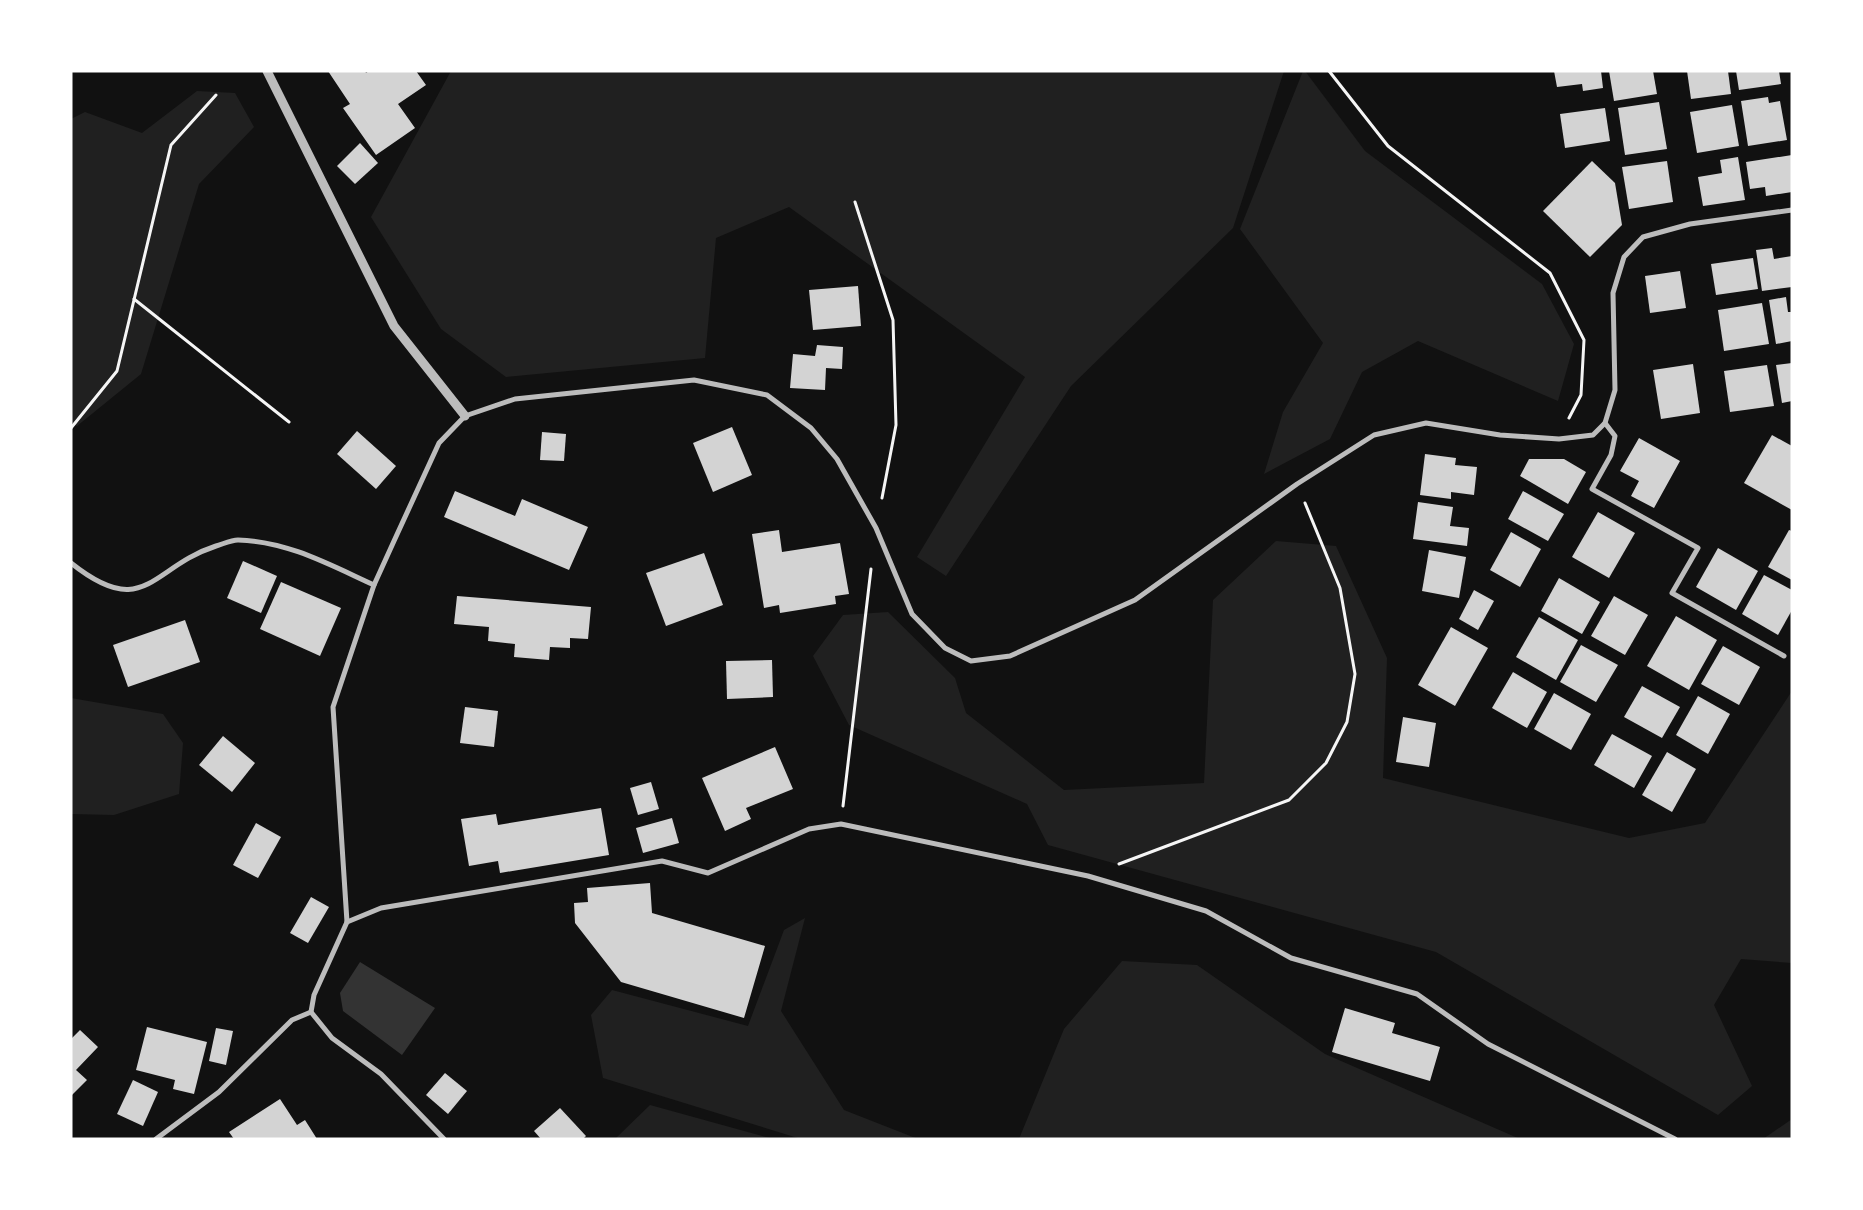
<svg xmlns="http://www.w3.org/2000/svg" width="1863" height="1210" viewBox="0 0 1863 1210" font-family="Barlow,sans-serif">
  <style>
    .green { fill: #202020 }
    .water { fill: #333 }
    .building { fill: #d3d3d3 }
    .lines { fill: none; stroke-linecap: round; stroke-linejoin: round }
    .path { stroke: #f5f5f5; stroke-width: 3 }
    .minor { stroke: #bcbcbc; stroke-width: 5 }
    .tertiary { stroke: #bcbcbc; stroke-width: 9 }
  </style>
  <rect width="100%" height="100%" fill="#111"/>
  <g class="green">
    <path d="M451,71H1284L1233,228L1071,386L946,576L917,557L1025,377L789,207L716,238L705,358L506,377L441,329L371,217Z"/>
    <path d="M1303,71H1305L1365,151L1542,284L1574,344L1558,401L1418,341L1362,372L1330,439L1264,474L1283,412L1323,343L1240,229Z"/>
    <path d="M197,91L235,93L254,127L199,184L141,374L77,426L71,423V119L85,112L142,133Z"/>
    <path d="M1276,541L1336,546L1387,658L1383,778L1629,838L1705,823L1792,691V963L1741,959L1714,1005L1752,1086L1718,1115L1436,952L1048,845L1027,804L849,725L813,656L843,615L888,612L955,678L966,713L1064,790L1204,783L1213,600Z"/>
    <path d="M71,698L163,714L183,743L179,794L114,815L71,814Z"/>
    <path d="M805,918L781,1011L844,1110L918,1139H801L603,1078L591,1015L612,990L748,1026L784,930Z"/>
    <path d="M1122,961L1197,965L1325,1054L1520,1139H1019L1064,1029Z"/>
    <path d="M650,1105L773,1139H615Z"/>
    <path d="M1792,1119V1139H1763Z"/>
  </g>
  <path class="water" d="M360,962L435,1008L402,1055L343,1011L340,993Z"/>
  <g class="building">
    <path d="M328,71H365L366,73L369,71H416L426,85L398,104L415,128L376,155L343,108L350,104Z"/>
    <path d="M1554,71H1601L1603,88L1583,91L1582,84L1557,87Z"/>
    <path d="M1609,71H1653L1657,94L1614,101Z"/>
    <path d="M1687,71H1728L1731,94L1691,99Z"/>
    <path d="M1736,71H1779L1781,84L1739,90Z"/>
    <path d="M1768,97L1769,103L1780,101L1787,140L1748,146L1741,101Z"/>
    <path d="M1659,102L1667,149L1625,155L1618,108Z"/>
    <path d="M1732,105L1739,146L1697,153L1690,112Z"/>
    <path d="M1605,108L1610,141L1565,148L1560,114Z"/>
    <path d="M360,143L378,163L355,184L337,166Z"/>
    <path d="M1792,155V192L1766,196L1765,187L1750,189L1746,162Z"/>
    <path d="M1738,157L1745,200L1703,206L1698,177L1722,173L1720,160Z"/>
    <path d="M1592,161L1615,183L1622,225L1590,257L1543,211Z"/>
    <path d="M1667,161L1673,202L1629,209L1622,167Z"/>
    <path d="M1772,248L1774,259L1792,256V287L1762,291L1756,250Z"/>
    <path d="M1753,258L1758,289L1716,295L1711,264Z"/>
    <path d="M1680,271L1686,308L1650,313L1645,276Z"/>
    <path d="M858,286L861,326L813,330L809,290Z"/>
    <path d="M1786,297L1788,312H1792V341L1776,344L1769,300Z"/>
    <path d="M1762,303L1769,344L1724,351L1718,310Z"/>
    <path d="M817,345L843,347L842,369L826,368L825,390L790,388L793,354L815,356Z"/>
    <path d="M1792,363V401L1782,403L1776,365Z"/>
    <path d="M1693,364L1700,413L1661,419L1653,370Z"/>
    <path d="M1767,365L1774,406L1730,412L1724,371Z"/>
    <path d="M732,427L752,475L713,492L693,443Z"/>
    <path d="M357,431L396,466L376,489L337,454Z"/>
    <path d="M542,432L566,434L564,461L540,460Z"/>
    <path d="M1772,435L1792,446V510L1744,483Z"/>
    <path d="M1639,438L1680,461L1654,508L1631,496L1639,481L1620,471Z"/>
    <path d="M1425,454L1456,458L1455,465L1477,467L1474,495L1451,492V499L1420,495Z"/>
    <path d="M1529,459H1564L1586,472L1568,504L1520,476Z"/>
    <path d="M455,491L515,516L522,499L588,527L569,570L444,517Z"/>
    <path d="M1523,491L1564,514L1548,541L1508,519Z"/>
    <path d="M1418,502L1453,507L1450,526L1469,528L1467,546L1413,539Z"/>
    <path d="M1598,512L1635,533L1609,578L1572,557Z"/>
    <path d="M779,530L782,552L840,543L849,594L835,596L836,604L780,613L779,605L764,608L752,534Z"/>
    <path d="M1789,530L1792,531V580L1768,567Z"/>
    <path d="M1511,532L1541,549L1520,587L1490,570Z"/>
    <path d="M1718,548L1758,571L1736,610L1696,587Z"/>
    <path d="M1429,550L1466,557L1459,598L1422,591Z"/>
    <path d="M704,553L723,605L666,626L646,573Z"/>
    <path d="M243,561L277,576L261,613L227,598Z"/>
    <path d="M1764,575L1792,590V610L1778,635L1742,614Z"/>
    <path d="M1559,578L1600,602L1582,634L1541,611Z"/>
    <path d="M281,582L341,608L320,656L260,629Z"/>
    <path d="M1474,590L1494,601L1478,630L1459,619Z"/>
    <path d="M457,596L591,607L588,639L570,638V648L550,647L549,660L514,657L515,644L488,641L489,627L454,624Z"/>
    <path d="M1614,596L1648,615L1625,655L1591,636Z"/>
    <path d="M1676,616L1717,640L1689,690L1647,666Z"/>
    <path d="M1539,617L1578,640L1556,680L1516,657Z"/>
    <path d="M185,620L200,662L128,687L113,645Z"/>
    <path d="M1451,627L1488,648L1455,706L1418,685Z"/>
    <path d="M1581,645L1618,665L1596,702L1560,682Z"/>
    <path d="M1723,646L1760,667L1739,705L1701,684Z"/>
    <path d="M772,660L773,697L727,699L726,661Z"/>
    <path d="M1513,672L1547,692L1527,728L1492,708Z"/>
    <path d="M1642,686L1680,707L1662,738L1624,717Z"/>
    <path d="M1554,693L1591,714L1571,750L1534,729Z"/>
    <path d="M1698,696L1730,714L1708,754L1676,735Z"/>
    <path d="M465,707L498,711L494,747L460,743Z"/>
    <path d="M1403,717L1436,723L1429,767L1396,762Z"/>
    <path d="M1612,734L1652,756L1634,788L1594,765Z"/>
    <path d="M223,736L255,763L232,792L199,765Z"/>
    <path d="M775,747L793,789L746,808L751,819L725,831L702,778Z"/>
    <path d="M1667,752L1696,769L1672,812L1642,795Z"/>
    <path d="M651,782L659,809L638,815L630,788Z"/>
    <path d="M601,808L609,855L500,873L498,861L469,866L461,819L496,814L498,825Z"/>
    <path d="M672,818L679,843L643,853L636,828Z"/>
    <path d="M256,823L281,837L258,878L233,865Z"/>
    <path d="M650,883L652,913L765,946L744,1018L621,982L575,923L574,903L588,902L587,888Z"/>
    <path d="M311,897L329,907L308,943L290,933Z"/>
    <path d="M1345,1008L1395,1023L1392,1033L1440,1047L1430,1081L1332,1052Z"/>
    <path d="M147,1027L207,1042L194,1094L173,1089L175,1080L136,1070Z"/>
    <path d="M216,1028L233,1031L226,1065L209,1061Z"/>
    <path d="M80,1030L98,1047L76,1070L87,1080L71,1096V1039Z"/>
    <path d="M445,1073L467,1091L448,1114L426,1095Z"/>
    <path d="M133,1080L158,1092L143,1126L117,1114Z"/>
    <path d="M280,1099L297,1125L305,1120L317,1139H234L229,1132Z"/>
    <path d="M560,1108L586,1136L583,1139H541L534,1131Z"/>
  </g>
  <g class="lines">
    <g class="path">
      <path d="M1329,71L1388,146L1550,273L1584,340L1581,395L1569,418"/>
      <path d="M855,202L893,320L896,425L882,498"/>
      <path d="M134,299L289,422"/>
      <path d="M71,428L117,371L171,145L216,95"/>
      <path d="M843,806L871,569"/>
      <path d="M1119,864L1289,800L1326,763L1347,722L1355,674L1340,588L1305,503"/>
    </g>
    <g class="minor">
      <path d="M1605,423L1615,436L1611,455L1592,489L1698,548L1672,593L1784,656"/>
      <path d="M71,563C145,622 151,567 216,546C223,544 231,540 238,540C287,541 330,565 374,585"/>
      <path d="M347,922L381,908L662,861L708,873L809,829L841,824L1088,876L1206,911L1291,958L1417,994L1488,1044L1675,1139"/>
      <path d="M156,1139L219,1092L292,1020L311,1012"/>
      <path d="M444,1139L381,1074L332,1038L311,1012L314,995L347,922L333,707L374,585L394,541L439,443L465,416L515,399L694,380L767,395L811,428L837,459L876,528L912,614L945,648L971,661L1010,656L1135,600L1297,484L1374,435L1426,423L1500,435L1559,439L1593,435L1605,423L1615,390L1613,293L1624,257L1643,237L1690,224L1792,210"/>
    </g>
    <path class="tertiary" d="M267,71L394,326L465,416"/>
  </g>
  <rect width="1863" height="1210" fill="none" stroke="#ffffff" stroke-width="145"/>
</svg>
